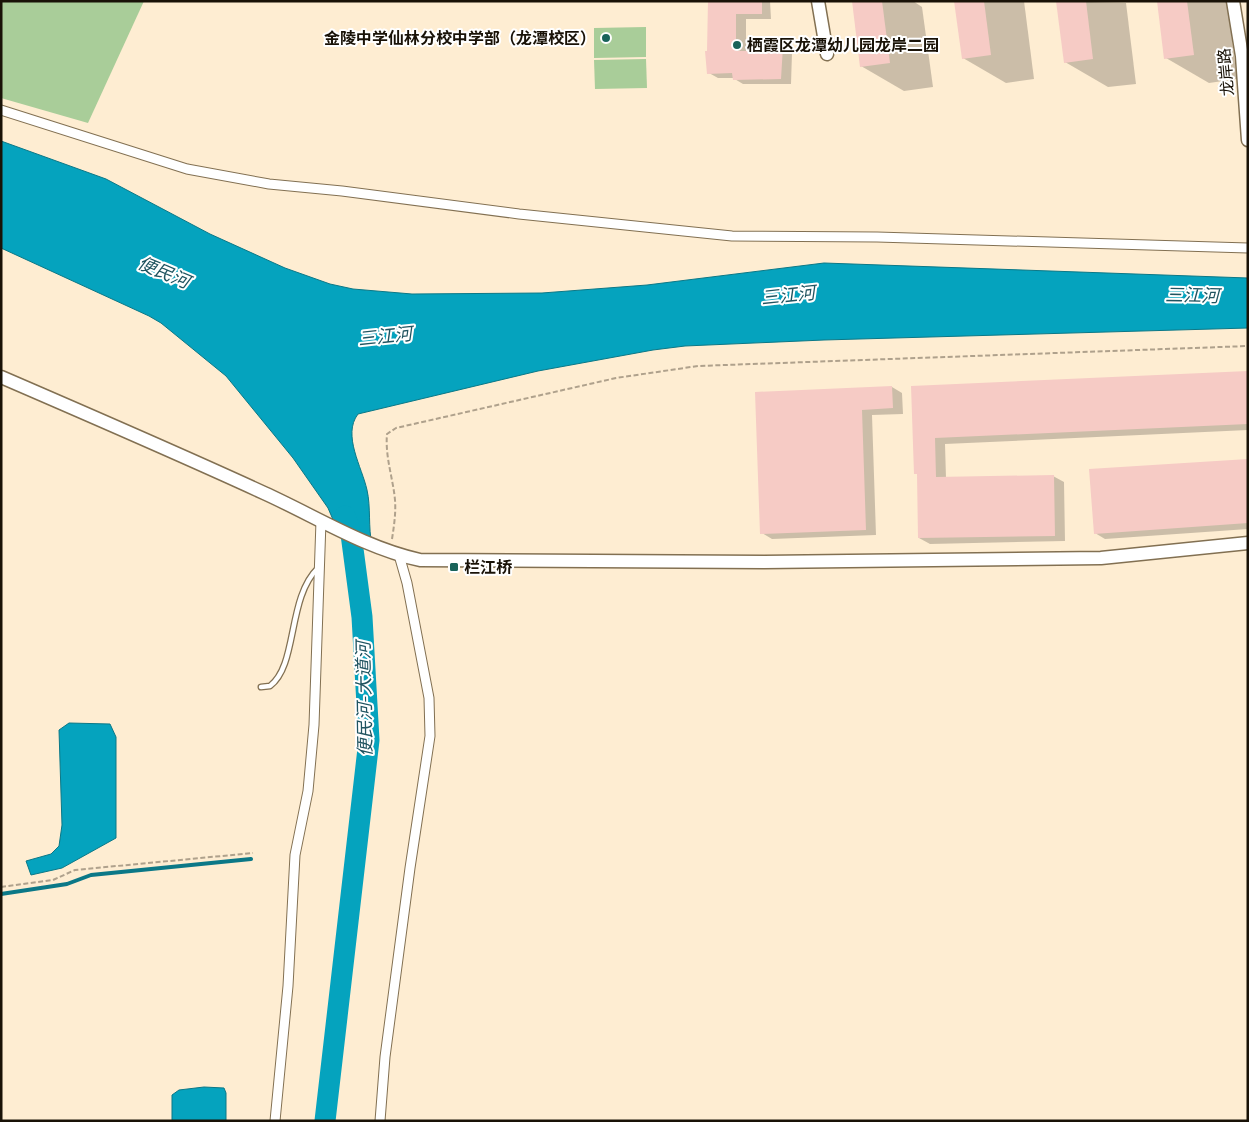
<svg xmlns="http://www.w3.org/2000/svg" width="1249" height="1122" viewBox="0 0 1249 1122" font-family="Raleway,'Noto Sans SC',sans-serif">
  <style>
    .green { fill: #a9cd99 }
    .water { fill: #05a3be; stroke: #0b7887 }
    .shadow { fill: #0003 }
    .lines { fill: none; stroke-linecap: round; stroke-linejoin: round }
    .stream { stroke: #0b7887; stroke-width: 4 }
    .river { stroke: #05a3be; stroke-width: 21 }
    .building { fill: #f6cbc5 }
    .lane-casing { stroke: #827052; stroke-width: 7 }
    .street-casing { stroke: #827052; stroke-width: 11 }
    .secondary-casing { stroke: #827052; stroke-width: 15 }
    .path { stroke: #afa18c; stroke-width: 2; stroke-dasharray: 5 2.5; stroke-linecap: butt }
    .lane { stroke: #fff; stroke-width: 4.5 }
    .street { stroke: #fff; stroke-width: 9 }
    .secondary { stroke: #fff; stroke-width: 12 }
    .poi-dot { fill: #19635a; stroke: #fff; stroke-width: 2 }
    .labels { text-anchor: middle; dominant-baseline: central; stroke-width: 4; stroke-linejoin: round; paint-order: stroke }
    .poi-label { font-size: 16px; font-weight: bold; fill: #191207; stroke: #fff; text-anchor: start }
    .street-label { font-size: 16px; fill: #191207; stroke: #fff }
    .water-label { font-size: 18px; font-style: italic; fill: #205460; stroke: #fff }
  </style>
  <rect width="100%" height="100%" fill="#feedd2"/>
  <g class="green">
    <path d="M1,1H144L88,123L1,98Z"/>
    <path d="M646,27V57L594,58V28Z"/>
    <path d="M646,59L647,88L595,89L594,60Z"/>
  </g>
  <g class="water">
    <path d="M1,141L106,179L210,234L285,268L330,284L353,289L412,294L542,293L647,285L824,263L1248,278V328L824,340L685,346L653,350L538,371L358,414C342,435 362,467 367,490C371,507 368,527 372,545L337,529L328,508L293,458L226,376L161,323L149,316L1,248Z"/>
    <path d="M69,723L110,724L116,737V838L62,868L31,875L26,861L51,854L59,846L62,825L59,730Z"/>
    <path d="M204,1087L224,1088L226,1093V1121H172V1095L179,1090Z"/>
  </g>
  <g class="shadow">
    <path d="M708,1H770L771,19H746V52H767L783,47L792,53L791,84H743L733,78H718L709,73Z"/>
    <path d="M853,1H913L922,7L933,87L904,91L861,66Z"/>
    <path d="M956,1H1024L1034,79L1006,83L963,58Z"/>
    <path d="M1057,1L1126,3L1136,84L1108,87L1065,62Z"/>
    <path d="M1158,1H1227L1237,79L1209,83L1166,58Z"/>
    <path d="M1248,372V430L945,444L946,478L1053,476L1064,482L1065,541L930,544L919,538L918,475L916,473L912,387Z"/>
    <path d="M892,387L902,393L903,414L872,415L876,535L772,539L762,533L756,394Z"/>
    <path d="M1248,460V529L1105,539L1095,533Z"/>
  </g>
  <g class="lines">
    <path class="stream" d="M1,894L67,884L91,875L251,859"/>
    <path class="river" d="M325,1121L369,740L362,617L351,534L345,516"/>
  </g>
  <g class="building">
    <path d="M708,1H762V14H736V51H766L765,46H783L781,79L733,80L732,73L707,74L705,51H707Z"/>
    <path d="M852,1H882L890,63L860,67Z"/>
    <path d="M954,1H984L991,55L962,59Z"/>
    <path d="M1056,1H1086L1093,59L1064,63Z"/>
    <path d="M1157,1H1187L1194,55L1164,59Z"/>
    <path d="M1248,371V424L935,438L936,477L1054,475L1055,536L918,538L917,474H914L911,386Z"/>
    <path d="M892,386L893,408L862,410L866,530L760,534L755,392Z"/>
    <path d="M1248,459V523L1094,534L1089,469Z"/>
  </g>
  <g class="lines">
    <defs>
      <path id="lane" d="M261,687L270,686C298,665 287,598 318,568"/>
      <g id="street">
        <path d="M1,110L187,169L269,184L342,191L519,214L732,236L877,237L1248,248"/>
        <path d="M275,1121L288,986L295,855L308,791L314,725L321,521"/>
        <path d="M380,1121L385,1057L410,868L430,736L429,698L407,583L399,555"/>
      </g>
      <g id="secondary">
        <path d="M818,1L827,54"/>
        <path d="M1233,1L1242,56L1248,140"/>
        <path d="M1,377C89,415 177,453 264,493C315,516 365,548 420,560L764,562L1101,558L1248,543"/>
      </g>
    </defs>
    <use href="#lane" class="lane-casing"/>
    <use href="#street" class="street-casing"/>
    <use href="#secondary" class="secondary-casing"/>
    <g class="path">
      <path d="M392,539C394,526 396,513 395,500C393,478 385,457 387,434L396,428L616,378L698,366L1248,346"/>
      <path d="M1,887L53,880L75,870L253,853"/>
    </g>
    <use href="#lane" class="lane"/>
    <use href="#street" class="street"/>
    <use href="#secondary" class="secondary"/>
  </g>
  <g class="poi-dot">
    <circle cx="606" cy="38" r="5"/>
    <circle cx="737" cy="45" r="5"/>
    <rect x="449" y="562" width="10" height="10" rx="2.5"/>
  </g>
  <g class="labels">
    <g class="poi-label">
      <text x="596" y="38" text-anchor="end">金陵中学仙林分校中学部（龙潭校区）</text>
      <text x="747" y="45">栖霞区龙潭幼儿园龙岸二园</text>
      <text x="464" y="567">栏江桥</text>
    </g>
    <g class="street-label">
      <text transform="translate(1226 72) rotate(-95)">龙岸路</text>
    </g>
    <g class="water-label">
      <text transform="translate(164 272) rotate(23)">便民河</text>
      <text transform="translate(788 295) rotate(-6)">三江河</text>
      <text transform="translate(1192 295) rotate(1)">三江河</text>
      <text transform="translate(385 336) rotate(-6)">三江河</text>
      <text transform="translate(364 699) rotate(-91)">便民河-大道河</text>
    </g>
  </g>
  <rect width="1249" height="1122" fill="none" stroke="#191207" stroke-width="5"/>
</svg>
